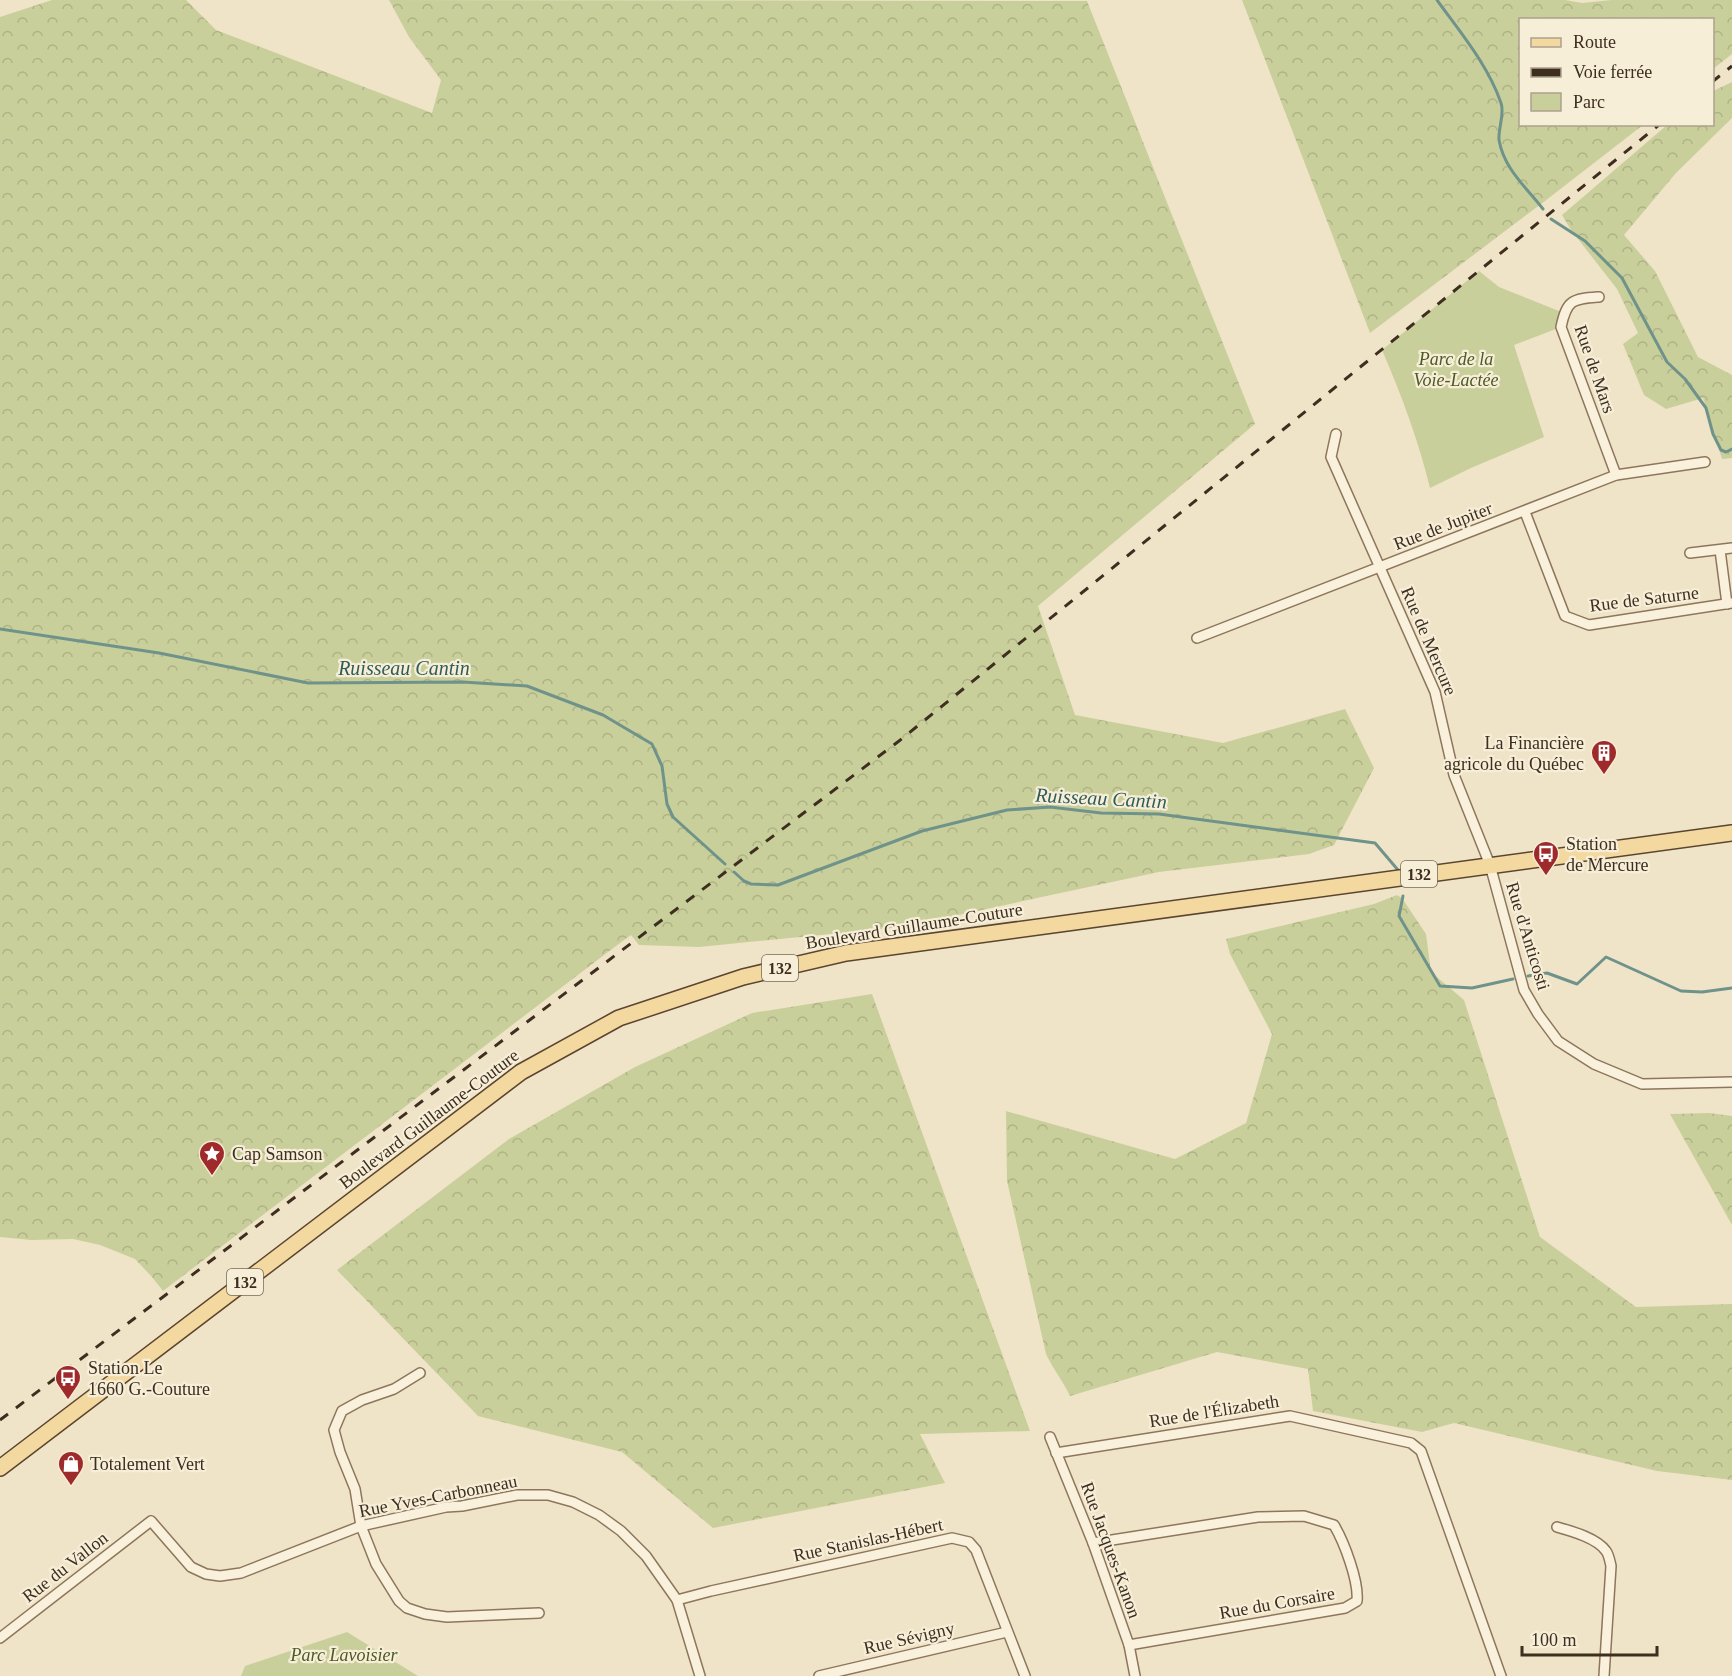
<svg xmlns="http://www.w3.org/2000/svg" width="1732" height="1676" viewBox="0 0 1732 1676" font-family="Georgia,serif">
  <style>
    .forest { fill: url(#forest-crowns) }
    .park { fill: #c9cf9b }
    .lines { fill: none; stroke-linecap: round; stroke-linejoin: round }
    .stream { stroke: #6f938a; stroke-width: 3 }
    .street-casing { stroke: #8d765c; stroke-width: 12 }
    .primary-casing { stroke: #5b4430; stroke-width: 18 }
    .street { stroke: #faf1dc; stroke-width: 9 }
    .primary { stroke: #f3d9a0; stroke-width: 15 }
    .rail { stroke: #3d2e20; stroke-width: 3; stroke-dasharray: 10 10; stroke-linecap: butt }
    .labels { text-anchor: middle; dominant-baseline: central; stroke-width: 4.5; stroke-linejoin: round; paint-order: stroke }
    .shield { fill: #f7eed8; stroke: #756857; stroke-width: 1.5 }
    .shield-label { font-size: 16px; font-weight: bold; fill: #3d2e20 }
    .park-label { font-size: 18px; font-style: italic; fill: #4d5a26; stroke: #f7eed8 }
    .street-label { font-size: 18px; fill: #3d2e20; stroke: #f7eed8 }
    .poi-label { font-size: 18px; fill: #3d2e20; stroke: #f7eed8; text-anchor: start }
    .water-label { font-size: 20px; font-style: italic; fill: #2f5d5a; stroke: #f7eed8 }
  </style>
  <defs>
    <pattern id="forest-crowns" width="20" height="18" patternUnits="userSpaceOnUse" patternTransform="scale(1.5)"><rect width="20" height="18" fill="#c9cf9b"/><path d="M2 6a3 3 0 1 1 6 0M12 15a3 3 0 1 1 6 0" fill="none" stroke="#aeb285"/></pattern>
  </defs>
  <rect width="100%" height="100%" fill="#f0e4c8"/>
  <g class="forest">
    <path d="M52,0H186L216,30L432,113L441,80L409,37L389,0L1087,1L1255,424L1038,606L1075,715L1223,743L1345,709L1374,768L1334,845L1309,854L1159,872L902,927L699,947L639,945L631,935L612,949L163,1291L152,1277L135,1259L100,1245L73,1239L31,1240L0,1237V17Z"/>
    <path d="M1242,0H1565L1582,3L1612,0H1732V54L1713,69L1712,20H1520V124L1643,125L1545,201L1370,333Z"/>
    <path d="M1732,82V118L1676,173L1624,235L1655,271L1698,357L1732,375V458L1722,459L1703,398L1666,409L1644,395L1623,344L1638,333L1617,289L1571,230L1562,215L1667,125L1712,124L1713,91Z"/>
    <path d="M1397,895L1402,898L1426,934L1431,972L1464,1000L1540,1237L1636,1307L1732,1304V1480L1657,1471L1454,1423L1422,1432L1313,1411L1308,1369L1217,1352L1070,1396C1063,1381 1053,1369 1046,1354L1007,1181L1006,1111L1175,1159L1246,1123L1272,1034L1230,954L1226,939L1374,904Z"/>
    <path d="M872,994L1030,1431L920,1434L945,1483L713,1528L622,1452L478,1416L337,1270L509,1139L635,1067L752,1013Z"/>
    <path d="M1709,1113L1732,1116V1225L1670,1114Z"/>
  </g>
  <g class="park">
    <path d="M1479,271L1499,287L1564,313L1561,327L1514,345L1544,437L1471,468L1430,488C1419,442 1401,394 1382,350Z"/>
    <path d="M347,1632L418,1676H241L245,1666Z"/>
  </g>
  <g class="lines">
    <g class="stream">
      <path d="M1437,0C1460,32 1488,65 1501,103C1505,114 1498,128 1499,140C1504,169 1526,187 1543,209"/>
      <path d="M1551,219L1585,241L1622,278L1667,362L1685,379L1706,408L1713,434L1721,450L1726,452L1732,449"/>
      <path d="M0,629L159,653L308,683L463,682L527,686L603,715L652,744L662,766L667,804L673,817L725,864"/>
      <path d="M734,872L744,881L751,884L778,885L922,831L1007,810L1050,807L1101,813L1159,814L1375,843L1398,870"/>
      <path d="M1403,896L1399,916L1440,986L1472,988L1513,979"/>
      <path d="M1528,976L1547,973L1577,984L1606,957L1681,991L1702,992L1732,988"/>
    </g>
    <defs>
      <g id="street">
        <path d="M1599,297C1573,299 1567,299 1561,327L1616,475"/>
        <path d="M1336,434L1331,457L1435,692L1454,775L1490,865L1524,990L1538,1014L1558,1041L1594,1064L1642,1084L1732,1082"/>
        <path d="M1525,512L1565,616L1589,625L1732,603"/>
        <path d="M1720,550L1727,604"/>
        <path d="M1690,553L1732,548"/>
        <path d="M1197,638L1616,475L1705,462"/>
        <path d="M420,1373L394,1389L362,1400L342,1411L334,1430L340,1452L355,1489L361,1526L376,1564L399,1601L407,1608L425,1614L447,1617L539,1613"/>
        <path d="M1050,1437L1093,1543L1129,1645L1135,1676"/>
        <path d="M1056,1453L1290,1416L1411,1443L1421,1451L1501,1676"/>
        <path d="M1557,1527C1571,1531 1597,1538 1606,1551C1609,1555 1610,1562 1611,1566L1604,1676"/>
        <path d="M1093,1543L1258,1517L1304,1516L1334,1525C1344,1542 1359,1581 1357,1601L1345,1608L1129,1645"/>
        <path d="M677,1600L711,1591L952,1538L969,1542L976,1550L1025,1676"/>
        <path d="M0,1638L151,1521L191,1567L206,1574L220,1576L241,1573L361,1526L446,1507L462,1506L517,1495H548L573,1502L599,1515L621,1531L646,1556L677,1600L700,1676"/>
        <path d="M819,1676L1007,1632"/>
      </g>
      <path id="primary" d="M0,1468L521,1072L619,1018L743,977L846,953L1732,833"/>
    </defs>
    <use href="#street" class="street-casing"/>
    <use href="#primary" class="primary-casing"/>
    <use href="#street" class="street"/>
    <use href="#primary" class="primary"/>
    <g class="rail">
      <path d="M1712,82L1732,66"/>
      <path d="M0,1420L899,741L1660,124"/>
    </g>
  </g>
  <defs>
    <symbol id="building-pin" viewBox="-11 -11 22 30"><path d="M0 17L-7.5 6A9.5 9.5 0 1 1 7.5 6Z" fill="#9e2a2b" stroke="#f7eed8"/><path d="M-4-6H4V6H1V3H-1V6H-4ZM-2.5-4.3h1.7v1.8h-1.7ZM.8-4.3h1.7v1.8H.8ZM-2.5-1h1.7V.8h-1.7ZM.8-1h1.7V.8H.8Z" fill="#fff"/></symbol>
    <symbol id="bus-pin" viewBox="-11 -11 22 30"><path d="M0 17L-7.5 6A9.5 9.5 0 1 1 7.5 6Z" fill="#9e2a2b" stroke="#f7eed8"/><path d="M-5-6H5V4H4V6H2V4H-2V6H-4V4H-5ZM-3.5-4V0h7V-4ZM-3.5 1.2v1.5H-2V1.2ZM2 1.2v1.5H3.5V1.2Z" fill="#fff"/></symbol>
    <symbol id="sight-pin" viewBox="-11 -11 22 30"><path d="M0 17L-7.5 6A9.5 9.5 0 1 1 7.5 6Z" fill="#9e2a2b" stroke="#f7eed8"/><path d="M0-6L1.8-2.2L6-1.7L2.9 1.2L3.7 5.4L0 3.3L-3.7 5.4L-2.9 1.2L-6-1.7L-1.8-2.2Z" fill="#fff"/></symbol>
    <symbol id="shop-pin" viewBox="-11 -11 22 30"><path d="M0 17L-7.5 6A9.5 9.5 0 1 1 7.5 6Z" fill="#9e2a2b" stroke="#f7eed8"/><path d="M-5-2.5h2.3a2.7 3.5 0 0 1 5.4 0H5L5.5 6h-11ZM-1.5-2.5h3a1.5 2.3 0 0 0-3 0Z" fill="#fff"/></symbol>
  </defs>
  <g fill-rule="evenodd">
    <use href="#building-pin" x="1589" y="738" width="30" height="40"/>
    <use href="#bus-pin" x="1531" y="839" width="30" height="40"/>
    <use href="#sight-pin" x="197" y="1139" width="30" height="40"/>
    <use href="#bus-pin" x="53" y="1363" width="30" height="40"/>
    <use href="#shop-pin" x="56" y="1449" width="30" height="40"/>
  </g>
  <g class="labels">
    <g class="shield">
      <rect x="1401" y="861" width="36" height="26" rx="4.5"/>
      <rect x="762" y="955" width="36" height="26" rx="4.5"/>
      <rect x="227" y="1269" width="36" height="26" rx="4.5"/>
    </g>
    <g class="shield-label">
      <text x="1419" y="874">132</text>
      <text x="780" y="968">132</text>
      <text x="245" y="1282">132</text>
    </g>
    <g class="park-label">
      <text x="1456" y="359">Parc de la<tspan x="1456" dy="21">Voie-Lactée</tspan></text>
      <text x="344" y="1655">Parc Lavoisier</text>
    </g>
    <g class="street-label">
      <text transform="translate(1595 369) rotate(71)">Rue de Mars</text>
      <text transform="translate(1443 526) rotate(-21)">Rue de Jupiter</text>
      <text transform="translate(1644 599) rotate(-7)">Rue de Saturne</text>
      <text transform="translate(1429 641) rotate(67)">Rue de Mercure</text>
      <text transform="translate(914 926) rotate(-9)">Boulevard Guillaume-Couture</text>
      <text transform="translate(1528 936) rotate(73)">Rue d'Anticosti</text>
      <text transform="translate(429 1119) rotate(-37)">Boulevard Guillaume-Couture</text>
      <text transform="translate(1214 1411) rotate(-9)">Rue de l'Élizabeth</text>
      <text transform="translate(438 1496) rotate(-11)">Rue Yves-Carbonneau</text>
      <text transform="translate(868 1540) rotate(-12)">Rue Stanislas-Hébert</text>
      <text transform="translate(1111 1550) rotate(70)">Rue Jacques-Kanon</text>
      <text transform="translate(65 1567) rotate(-38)">Rue du Vallon</text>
      <text transform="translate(1277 1603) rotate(-10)">Rue du Corsaire</text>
      <text transform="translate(909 1638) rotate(-13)">Rue Sévigny</text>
    </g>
    <g class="poi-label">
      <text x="1584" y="743" text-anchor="end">La Financière<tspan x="1584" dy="21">agricole du Québec</tspan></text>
      <text x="1566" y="844">Station<tspan x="1566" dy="21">de Mercure</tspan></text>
      <text x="232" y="1154">Cap Samson</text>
      <text x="88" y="1368">Station Le<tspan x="88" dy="21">1660 G.-Couture</tspan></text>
      <text x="90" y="1464">Totalement Vert</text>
    </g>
    <g class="water-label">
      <text x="404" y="668">Ruisseau Cantin</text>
      <text transform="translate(1101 798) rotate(3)">Ruisseau Cantin</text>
    </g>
  </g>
  <rect x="1519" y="18" width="195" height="108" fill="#f7eed8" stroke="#ada18e" stroke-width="1.5"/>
  <rect x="1531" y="38" width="30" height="9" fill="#f3d9a0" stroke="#ada18e" stroke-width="1.5"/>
  <text x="1573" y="48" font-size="18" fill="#3d2e20">Route</text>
  <rect x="1531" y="68" width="30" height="9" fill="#3d2e20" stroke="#ada18e" stroke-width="1.5"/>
  <text x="1573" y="78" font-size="18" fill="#3d2e20">Voie ferrée</text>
  <rect x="1531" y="93" width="30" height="18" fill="#c9cf9b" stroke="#ada18e" stroke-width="1.5"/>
  <text x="1573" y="108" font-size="18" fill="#3d2e20">Parc</text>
  <path d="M1522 1646v9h135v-9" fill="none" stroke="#3d2e20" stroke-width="3"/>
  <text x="1531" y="1646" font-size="18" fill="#3d2e20" stroke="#f7eed8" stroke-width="4.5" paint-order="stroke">100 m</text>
</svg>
